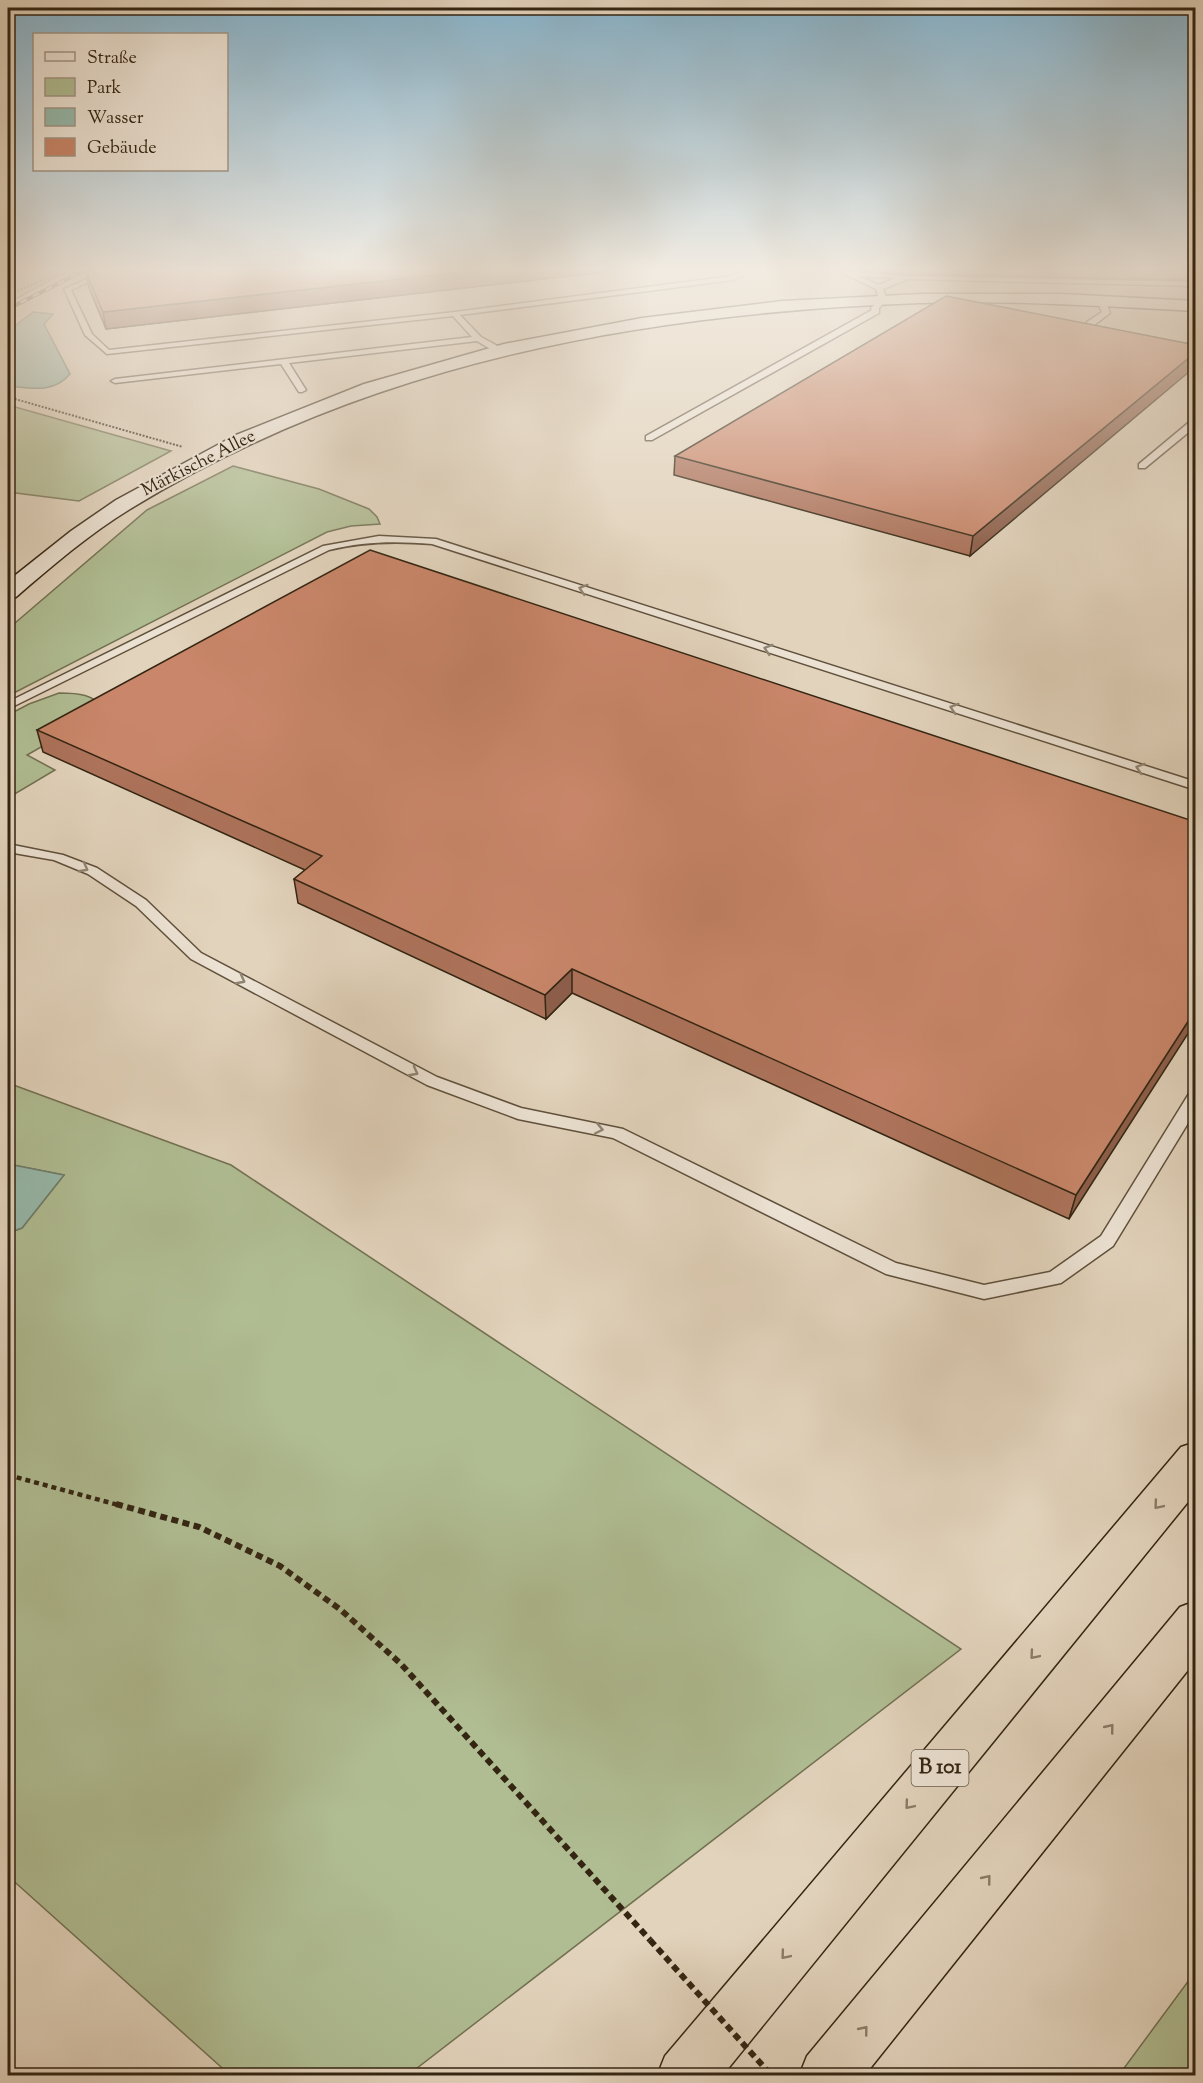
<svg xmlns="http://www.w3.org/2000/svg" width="1203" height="2083" viewBox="0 0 1203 2083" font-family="'Sorts Mill Goudy',serif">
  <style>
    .green { fill: #b0bd93; stroke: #727152; stroke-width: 1.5 }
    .water { fill: #96b9ab; stroke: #6e7e6e; stroke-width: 1.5 }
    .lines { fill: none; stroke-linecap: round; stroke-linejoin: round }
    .lane-casing { stroke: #5f503c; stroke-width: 3 }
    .secondary-casing { stroke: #332512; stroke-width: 3 }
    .highway-casing { stroke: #332512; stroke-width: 3 }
    .path-far2 { stroke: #332512; stroke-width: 2; stroke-dasharray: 2 1.5; stroke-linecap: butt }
    .path-far1 { stroke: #332512; stroke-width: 4.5; stroke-dasharray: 5 4; stroke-linecap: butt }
    .path { stroke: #332512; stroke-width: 6; stroke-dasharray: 7 4.5; stroke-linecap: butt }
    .lane { fill: #ece2d3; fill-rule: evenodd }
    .secondary { fill: #ece2d3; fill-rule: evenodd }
    .highway { fill: #e2d3bc; fill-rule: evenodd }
    .rail-casing { stroke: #332512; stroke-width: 4 }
    .rail { stroke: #ece2d3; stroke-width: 2; stroke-dasharray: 7; stroke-linecap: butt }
    .path-bridge { stroke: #332512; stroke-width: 6; stroke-dasharray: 7 4.5; stroke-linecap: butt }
    .wall { fill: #ad735b; stroke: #332512; stroke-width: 1.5 }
    .shaded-wall { fill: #8d5e4a; stroke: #332512; stroke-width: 1.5 }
    .building { fill: #c9866a; stroke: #332512; stroke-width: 1.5 }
    .oneway { stroke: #908472 }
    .oneway2 { stroke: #8a7c67 }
    .labels { text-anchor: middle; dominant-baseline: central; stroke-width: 4.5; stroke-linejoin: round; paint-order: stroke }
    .far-street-label { font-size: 18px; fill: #332512; stroke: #ece2d3 }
    .shield { fill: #ece2d3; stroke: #6a5e4c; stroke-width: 1.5 }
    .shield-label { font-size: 21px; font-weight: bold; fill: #332512 }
  </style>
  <rect width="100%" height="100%" fill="#e2d3bc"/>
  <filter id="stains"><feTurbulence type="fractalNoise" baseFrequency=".00333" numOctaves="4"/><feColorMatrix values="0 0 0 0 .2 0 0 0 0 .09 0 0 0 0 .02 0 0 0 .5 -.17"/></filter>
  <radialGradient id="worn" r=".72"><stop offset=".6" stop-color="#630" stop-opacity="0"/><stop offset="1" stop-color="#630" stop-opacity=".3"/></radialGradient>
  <g class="green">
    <path d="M8,271H74L56,277L8,303Z"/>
    <path d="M8,405L171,451L79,501L8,492Z"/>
    <path d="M233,466L319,489L369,509L377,517L380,524L351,526L327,532L8,696V629L147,510Z"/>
    <path d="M59,693C79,693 93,694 106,710L27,755L55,770L8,798V715L29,704Z"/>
    <path d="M8,1083L231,1165L961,1649L408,2075H230L8,1876V1233L22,1228L64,1175L8,1164Z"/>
    <path d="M1195,1972V2075H1119Z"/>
  </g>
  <g class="water">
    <path d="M33,312L53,314L44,324L70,374C53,394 31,388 8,386V331Z"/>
    <path d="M8,1164L64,1175L22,1228L8,1233Z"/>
  </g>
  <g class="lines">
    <defs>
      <g id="lane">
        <path d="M106,271H114L71,290L92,334L109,350L455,312L732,276L742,271H750L734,280L460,315L481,337L503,349V353H497L477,341L289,363L306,390L302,392H299L281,364L115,383L111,381L115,379L472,337L453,316L107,354L85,335L64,289Z"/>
        <path d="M838,271L905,276L1196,282V286L908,279L883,289L887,300L879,308V313L652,440H646V436L872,310L871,308L879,300L876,289ZM858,276L896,278L879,285Z"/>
        <path d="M1101,298L1105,300L1110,313L1093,326H1087V322L1102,312L1097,300Z"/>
        <path d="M1193,419H1196V426L1145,468H1139V464Z"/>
        <path d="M379,536L436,539L1196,782V790L432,544C397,541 364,541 329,550L8,709V702L323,546Z"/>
        <path d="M8,844L63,855L97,868L146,900L201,953L437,1077L521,1108L623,1129L896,1263L984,1285L1050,1272L1101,1236L1190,1092L1196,1091V1110L1113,1246L1061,1283L984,1299L886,1274L613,1138L518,1119L427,1085L191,959L136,906L88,874L54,860L8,852Z"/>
      </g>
      <path id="secondary" d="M922,294H1061L1196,301V311C1104,306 1012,300 920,303C642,313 370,362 130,509C89,534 52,566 16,597L8,599V581L71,531L116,500L236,435L364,384L504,344L642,318L782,301Z"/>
      <g id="highway">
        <path d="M1196,1442V1492L722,2076H657L665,2056L1181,1447Z"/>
        <path d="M1196,1601V1660L864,2076H799L807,2056L1180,1607Z"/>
      </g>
    </defs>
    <use href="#lane" class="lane-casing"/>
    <use href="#secondary" class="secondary-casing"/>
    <use href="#highway" class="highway-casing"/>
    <g class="path-far2">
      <path d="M8,295L57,274"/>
      <path d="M8,397L183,447"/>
    </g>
    <path class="path-far1" d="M8,1475L122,1506"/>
    <path class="path" d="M116,1504L199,1527L280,1566L341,1610L401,1664L650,1940"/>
    <use href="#lane" class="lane"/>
    <use href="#secondary" class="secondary"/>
    <use href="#highway" class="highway"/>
    <defs>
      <path id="rail" d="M8,309L83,271"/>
    </defs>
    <use href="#rail" class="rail-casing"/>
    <use href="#rail" class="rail"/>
    <path class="path-bridge" d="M650,1940L772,2076"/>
  </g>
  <g class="wall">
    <path d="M613,271L106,329L89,288L86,272Z"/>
    <path d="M865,271H1194L1192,280L905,274Z"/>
    <path d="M1196,345L970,556L674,475L675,456Z"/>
    <path d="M1196,488V511L1190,509Z"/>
    <path d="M37,730L1196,822L1069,1219L572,993L546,1019L298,903L294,879L305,870L43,752Z"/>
  </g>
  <g class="shaded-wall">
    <path d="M474,271H613L106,329L103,312Z"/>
    <path d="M1196,352V366L970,556L973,536Z"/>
    <path d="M572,969V993L546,1019L545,995Z"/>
    <path d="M1196,1009V1021L1069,1219L1076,1195Z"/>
  </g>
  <g class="building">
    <path d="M94,271H474L103,312L86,272Z"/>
    <path d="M946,296L1196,345V352L973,536L675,456Z"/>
    <path d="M370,550L1196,822V1009L1076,1195L572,969L545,995L294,879L322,856L37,730Z"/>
  </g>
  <defs><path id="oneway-chevron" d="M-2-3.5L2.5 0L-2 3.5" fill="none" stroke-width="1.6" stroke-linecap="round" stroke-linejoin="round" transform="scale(1.5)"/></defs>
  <g class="oneway">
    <use href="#oneway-chevron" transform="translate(583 589) rotate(-162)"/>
    <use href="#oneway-chevron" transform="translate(768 649) rotate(-162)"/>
    <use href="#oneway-chevron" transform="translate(954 708) rotate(-162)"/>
    <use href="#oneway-chevron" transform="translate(1140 768) rotate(-162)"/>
    <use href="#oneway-chevron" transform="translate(84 868) rotate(28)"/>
    <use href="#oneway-chevron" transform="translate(241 980) rotate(28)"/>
    <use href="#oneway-chevron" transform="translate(414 1072) rotate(28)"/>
    <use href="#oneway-chevron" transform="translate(599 1129) rotate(12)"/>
  </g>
  <g class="oneway2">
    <use href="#oneway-chevron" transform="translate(1158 1505) rotate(130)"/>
    <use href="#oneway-chevron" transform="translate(1034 1655) rotate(130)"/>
    <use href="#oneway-chevron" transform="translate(1110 1728) rotate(-51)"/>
    <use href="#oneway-chevron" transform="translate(909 1805) rotate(130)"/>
    <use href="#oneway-chevron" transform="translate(987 1879) rotate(-51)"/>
    <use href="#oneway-chevron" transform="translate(785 1955) rotate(130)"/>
    <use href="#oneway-chevron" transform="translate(864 2030) rotate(-51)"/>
  </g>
  <linearGradient id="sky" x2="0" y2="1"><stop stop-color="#87b6d0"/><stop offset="0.48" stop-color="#f2ebe1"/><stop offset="1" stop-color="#f2ebe1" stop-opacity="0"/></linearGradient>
  <rect width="1203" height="562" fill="url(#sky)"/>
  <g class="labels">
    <g class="far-street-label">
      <text transform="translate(199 464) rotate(-27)">Märkische Allee</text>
    </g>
    <rect class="shield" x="911.5" y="1750" width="57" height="36" rx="4.5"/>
    <g class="shield-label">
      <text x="940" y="1768">B 101</text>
    </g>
  </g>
  <rect width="1203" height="2083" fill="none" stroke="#e2d3bc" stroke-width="30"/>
  <rect x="9" y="9" width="1185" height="2065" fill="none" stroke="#332512" stroke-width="3"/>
  <rect x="15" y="15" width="1173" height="2053" fill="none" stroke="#332512" stroke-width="1.5"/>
  <rect x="33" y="33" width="195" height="138" fill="#ece2d3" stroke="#a29686" stroke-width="1.5"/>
  <rect x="45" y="52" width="30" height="9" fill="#ece2d3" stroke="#a29686" stroke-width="1.5"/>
  <text x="87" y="63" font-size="18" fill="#332512">Straße</text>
  <rect x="45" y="78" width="30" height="18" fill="#b0bd93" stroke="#a29686" stroke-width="1.5"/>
  <text x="87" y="93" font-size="18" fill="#332512">Park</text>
  <rect x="45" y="108" width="30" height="18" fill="#96b9ab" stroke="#a29686" stroke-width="1.5"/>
  <text x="87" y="123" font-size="18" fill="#332512">Wasser</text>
  <rect x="45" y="138" width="30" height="18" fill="#c9866a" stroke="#a29686" stroke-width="1.5"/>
  <text x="87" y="153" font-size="18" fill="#332512">Gebäude</text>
  <rect width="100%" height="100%" filter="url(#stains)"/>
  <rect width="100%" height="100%" fill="url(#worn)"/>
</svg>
